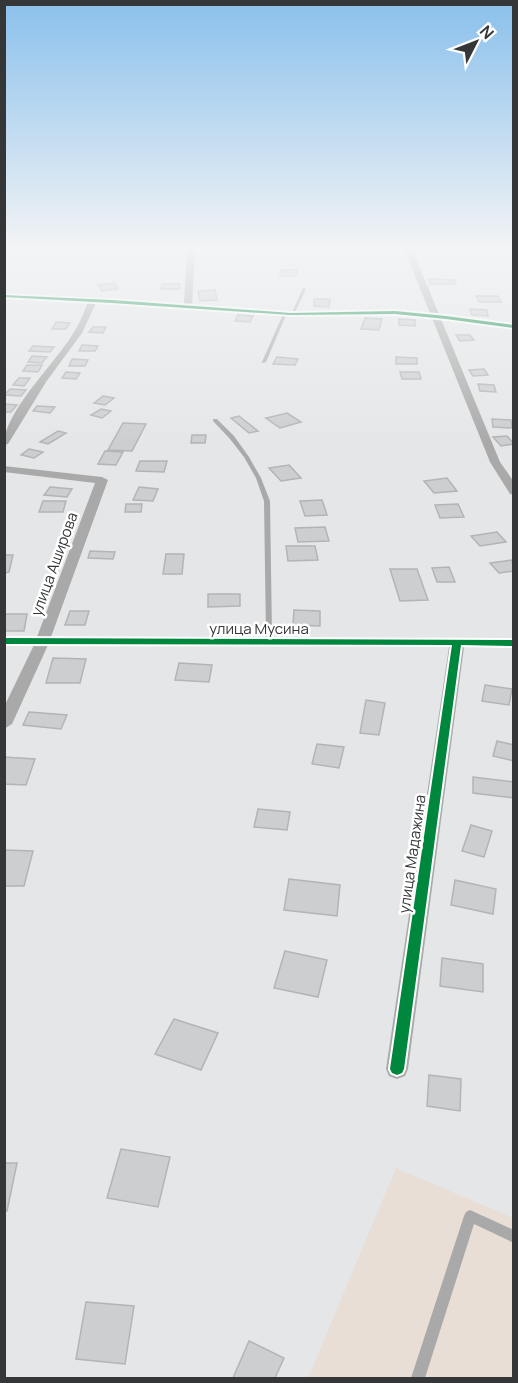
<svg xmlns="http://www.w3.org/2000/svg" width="518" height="1383" viewBox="0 0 518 1383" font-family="Manrope,sans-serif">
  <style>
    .industrial { fill: #e8ded6 }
    .building { fill: #cdced0; stroke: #b4b4b6; stroke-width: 1.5 }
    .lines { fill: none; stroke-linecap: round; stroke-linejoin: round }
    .service { fill: #a9a9a9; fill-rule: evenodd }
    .minor { fill: #a9a9a9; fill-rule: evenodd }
    .cycleway-casing { stroke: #fff; stroke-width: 4 }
    .cycleway { fill: #00873e; fill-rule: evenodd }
    .labels { text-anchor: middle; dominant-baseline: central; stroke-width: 5; stroke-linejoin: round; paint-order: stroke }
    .street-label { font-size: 15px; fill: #343637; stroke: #fff }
  </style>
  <rect width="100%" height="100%" fill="#e4e6e8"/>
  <path class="industrial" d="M396,1168L513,1218V1378H308Z"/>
  <g class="building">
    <rect x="280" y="270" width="17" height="6"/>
    <path d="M429,279L454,280L456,284H430Z"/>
    <path d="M114,283L118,289L102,291L98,285Z"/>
    <path d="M162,284H180L179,289H161Z"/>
    <path d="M215,290L217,300L200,301L198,291Z"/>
    <path d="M476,296H498L501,302H479Z"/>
    <path d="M314,299H330L329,307L314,306Z"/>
    <path d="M470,309L487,310L488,316L472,315Z"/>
    <path d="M238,315L253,316L250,322L235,321Z"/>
    <path d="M365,318L382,319L379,330L361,329Z"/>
    <path d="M399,319L415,320V326L399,325Z"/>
    <path d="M56,322L70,323L66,329H52Z"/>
    <path d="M93,327H106L103,333L89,332Z"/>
    <path d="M456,335H470L474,340L460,341Z"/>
    <path d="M82,345L98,346L95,351H79Z"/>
    <path d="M33,346L54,347L50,352L29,351Z"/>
    <path d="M32,356L47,357L42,363L28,362Z"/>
    <path d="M277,357L298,359L295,365L273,364Z"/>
    <path d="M396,357L417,358V364H396Z"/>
    <path d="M72,359L88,360L85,366H69Z"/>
    <path d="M27,365H42L38,372L23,371Z"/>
    <path d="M484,369L488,375L473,376L469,370Z"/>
    <path d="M66,372L80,373L76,379L62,378Z"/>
    <path d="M400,372H419L421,379H402Z"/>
    <path d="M19,378H30L24,386L13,385Z"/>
    <path d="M478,384L494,385L496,392L480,391Z"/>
    <path d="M10,389L26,390L21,396L4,395Z"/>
    <path d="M103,396L114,398L105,405L94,403Z"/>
    <path d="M4,404L17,405L11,412H4Z"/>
    <path d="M37,406L55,407L50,413L33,411Z"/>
    <path d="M101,409L111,411L102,418L91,415Z"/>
    <path d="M287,413L301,422L280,428L266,418Z"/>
    <path d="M239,416L258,431L249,433L231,418Z"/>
    <path d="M492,419L511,420L512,428L493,427Z"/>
    <path d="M123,423L146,424L132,451L108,450Z"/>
    <path d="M58,431L66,433L48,444L40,442Z"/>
    <path d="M192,435H206L205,443H191Z"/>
    <path d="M507,436L514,444L501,446L493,437Z"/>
    <path d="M29,449L43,452L34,458L21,455Z"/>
    <path d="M105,451L123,452L116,465L98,464Z"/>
    <path d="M140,461H167L164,472L136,471Z"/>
    <path d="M289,465L301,478L281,481L269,468Z"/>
    <path d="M447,478L457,491L434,493L424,481Z"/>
    <path d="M50,487L72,489L67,497L44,495Z"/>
    <path d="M139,487L158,489L153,501L133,500Z"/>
    <path d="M322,500L327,515L305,516L300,501Z"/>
    <path d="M43,501H66L63,512H39Z"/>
    <path d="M126,504H142L141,512H125Z"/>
    <path d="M458,504L464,517L440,518L435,505Z"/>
    <path d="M325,527L329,541L298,542L295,528Z"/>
    <path d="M497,532L506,542L480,546L471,536Z"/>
    <path d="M286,546H315L318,560L288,561Z"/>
    <path d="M90,551L115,552L113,559L88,558Z"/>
    <path d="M166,554H184L182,574H163Z"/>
    <path d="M4,555H13L9,572L4,573Z"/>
    <path d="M512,560L514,571L499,573L490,563Z"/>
    <path d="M449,567L455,582H437L432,568Z"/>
    <path d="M390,569H417L428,600L400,601Z"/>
    <path d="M208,594H240V606L208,607Z"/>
    <path d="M294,610L320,611V626L293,625Z"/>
    <path d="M70,611H89L85,625H65Z"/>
    <path d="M4,614H27L24,631H4Z"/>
    <path d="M53,658L86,659L80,683H46Z"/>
    <path d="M179,663L212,665L209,682L175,680Z"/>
    <path d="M485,685L512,689L509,705L482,701Z"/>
    <path d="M366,700L385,703L379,735L360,733Z"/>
    <path d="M29,712L67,715L61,729L23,725Z"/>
    <path d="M497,741L514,745V761L493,756Z"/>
    <path d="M317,744L344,747L339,768L312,764Z"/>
    <path d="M4,757L35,759L26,785L4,784Z"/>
    <path d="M473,777L514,782V798L473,793Z"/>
    <path d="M258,809L290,812L287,830L254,827Z"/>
    <path d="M471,825L492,831L484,857L462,851Z"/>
    <path d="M4,850L33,851L24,886H4Z"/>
    <path d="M289,879L340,885L337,916L284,910Z"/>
    <path d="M455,880L496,889L493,914L451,905Z"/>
    <path d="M285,951L327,960L318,997L274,988Z"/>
    <path d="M442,958L483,964V992L440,986Z"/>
    <path d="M174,1019L218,1033L201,1070L155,1054Z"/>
    <path d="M429,1075L461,1079L460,1111L427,1106Z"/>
    <path d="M121,1149L170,1157L158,1207L107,1198Z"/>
    <path d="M4,1163H17L7,1211H4Z"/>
    <path d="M86,1302L134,1306L125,1364L76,1359Z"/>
    <path d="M249,1341L284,1358L275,1378H233Z"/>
  </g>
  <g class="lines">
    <g class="service">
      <path d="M303,288L306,289L294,314L291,315Z"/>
      <path d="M284,312L287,313L266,362L262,363V362Z"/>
      <path d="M213,419H217L234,436L249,457L261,478L270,501L272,635L270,643L266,645L262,643L266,635L264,501L256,478L244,457L230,439L213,421Z"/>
      <path d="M470,1210L514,1230V1243L474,1224L425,1378H411L464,1216L466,1212Z"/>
    </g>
    <g class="minor">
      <path d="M187,249H195L192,305L291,312L378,310L430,313L404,249H412L439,314L514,324V329L441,319L500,462L514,482V495L510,494L490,462L432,318H429L378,314L291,316L96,303L82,333L46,382L8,444L4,445C4,411 57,362 74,332C80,323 84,312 88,302L4,298V294L94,297L184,304Z"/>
      <path d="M4,466L102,477L108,480L51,637L514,639V647H464L408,1069L405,1076L397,1079L389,1076L386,1069L449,647L48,645L12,724L4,729V707L34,645H4V637H37L95,483L4,472Z"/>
    </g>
    <defs>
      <g id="cycleway">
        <path d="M4,295L112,300L291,313L395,311L446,316L514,325V328L446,319L395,314L291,315L112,303L4,297Z"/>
        <path d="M4,638L514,640V646L461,645L404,1069L402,1073L397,1075L392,1073L390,1069L452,645L4,644Z"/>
      </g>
    </defs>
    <use href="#cycleway" class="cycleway-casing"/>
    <use href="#cycleway" class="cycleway"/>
  </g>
  <linearGradient id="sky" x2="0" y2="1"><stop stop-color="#8ac0ec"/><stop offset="0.56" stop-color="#f3f4f5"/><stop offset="1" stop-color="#f3f4f5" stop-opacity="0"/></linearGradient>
  <rect width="518" height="443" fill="url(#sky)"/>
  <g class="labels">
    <g class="street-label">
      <text transform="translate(54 564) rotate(-70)">улица Аширова</text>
      <text x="259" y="628">улица Мусина</text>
      <text transform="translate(412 854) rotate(-82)">улица Мадажина</text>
    </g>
  </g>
  <rect width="518" height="1383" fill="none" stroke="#343637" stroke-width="12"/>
  <g transform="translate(476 42) rotate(48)" stroke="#ffffff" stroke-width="4.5" paint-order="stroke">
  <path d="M0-4.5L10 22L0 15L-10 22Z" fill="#343637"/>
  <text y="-9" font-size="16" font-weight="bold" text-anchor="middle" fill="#343637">N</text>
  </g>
</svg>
